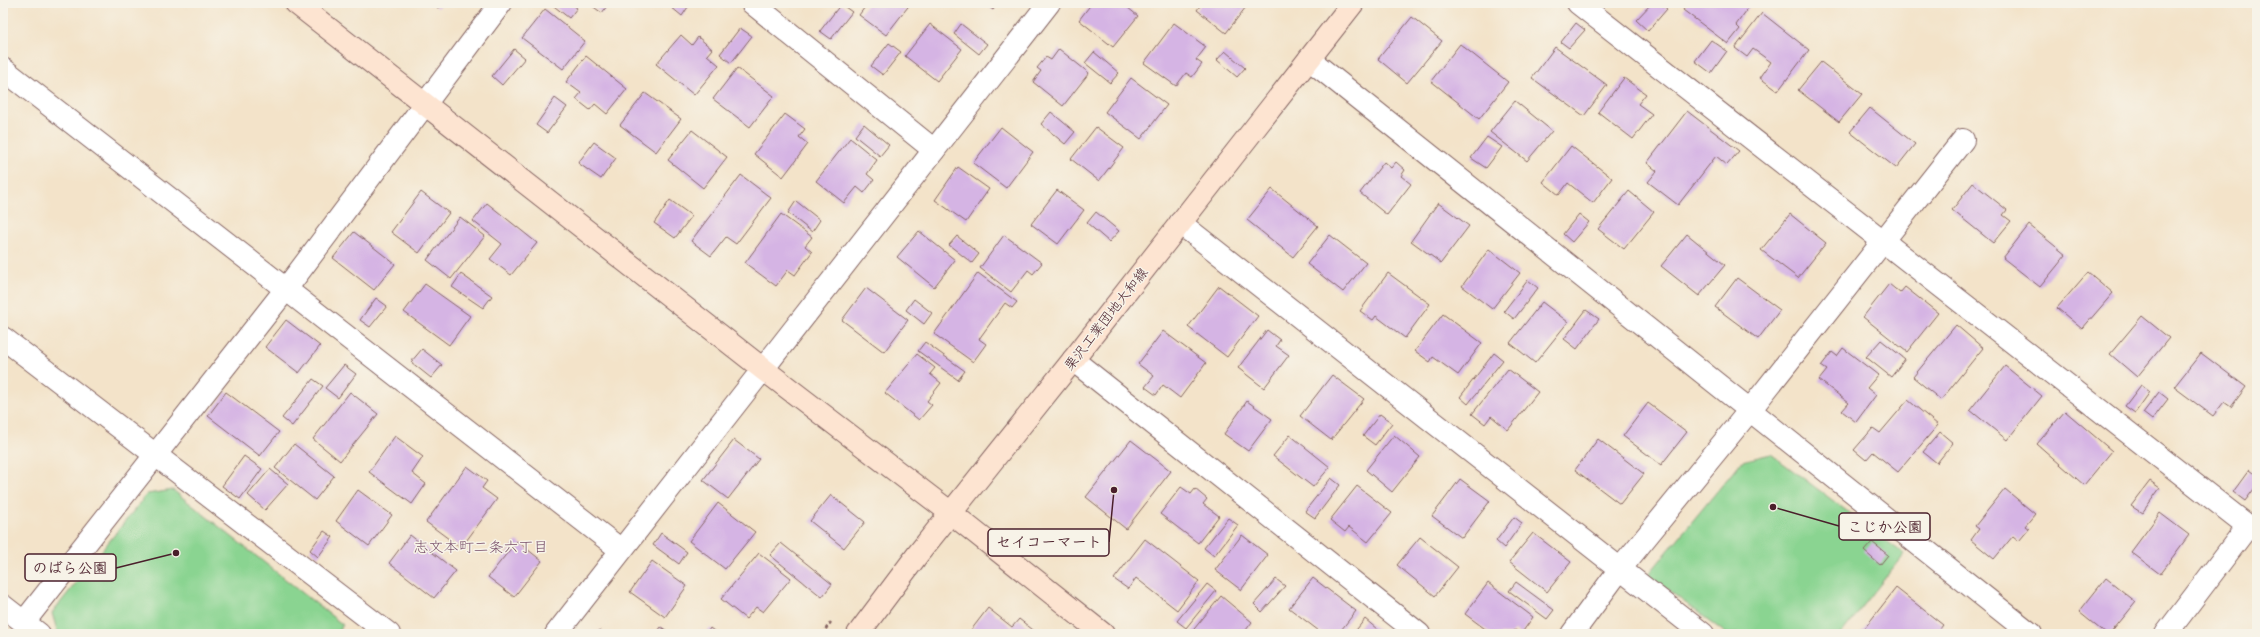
<svg xmlns="http://www.w3.org/2000/svg" width="2260" height="637" viewBox="0 0 2260 637" font-family="Sriracha,'Klee One',sans-serif">
  <style>
    .green { fill: #8ad491; stroke: #6a7a5e }
    .building { fill: #d5b4e4 }
    .lines { fill: none; stroke-linecap: round; stroke-linejoin: round }
    .street-casing { stroke: #856462; stroke-width: 24 }
    .secondary-casing { stroke: #856462; stroke-width: 24 }
    .path { stroke: #856462; stroke-width: 2.5; stroke-dasharray: 3 3; stroke-linecap: butt }
    .street { stroke: #fff; stroke-width: 22 }
    .secondary { stroke: #fde4d1; stroke-width: 22 }
    .labels { text-anchor: middle; dominant-baseline: central; stroke-width: 3; stroke-linejoin: round; paint-order: stroke }
    .street-label { font-size: 14px; fill: #4a1f2b; stroke: #f7f3e8 }
    .neighbourhood-label { font-size: 15px; fill: #7b536c; stroke: #f7f3e8 }
    .leader { fill: none; stroke: #4a1f2b; stroke-width: 1.5 }
    .callout-dot { fill: #4a1f2b; stroke: #f7f3e8; stroke-width: 1.5 }
    .callout { fill: #f7f3e8; stroke: #4a1f2b; stroke-width: 1.5 }
    .callout-label { font-size: 15px; text-anchor: middle; font-weight: bold; fill: #4a1f2b }
  </style>
  <rect width="100%" height="100%" fill="#f7f3e8"/>
  <filter id="ink" filterUnits="userSpaceOnUse"><feTurbulence type="fractalNoise" baseFrequency=".025" numOctaves="2"/><feDisplacementMap in="SourceGraphic" scale="8" xChannelSelector="R" yChannelSelector="G"/><feConvolveMatrix kernelMatrix="1 2 1 2 8 2 1 2 1" color-interpolation-filters="sRGB"/></filter>
  <filter id="wash" filterUnits="userSpaceOnUse"><feTurbulence type="fractalNoise" baseFrequency=".012" numOctaves="4" result="noise"/><feDisplacementMap in="SourceGraphic" scale="16" xChannelSelector="R" yChannelSelector="G"/><feGaussianBlur stdDeviation="0.9" result="paint"/><feColorMatrix in="noise" values="0 0 0 0 0 0 0 0 0 0 0 0 0 0 0 0 0 1.4 0 .05"/><feComposite in="paint" operator="in"/></filter>
  <g filter="url(#wash)">
    <rect width="100%" height="100%" fill="#f3e3c9"/>
    <g class="green">
      <path d="M1771,454L1904,554L1841,634H1727L1648,575L1742,461Z"/>
      <path d="M173,490L343,625L336,634H58L52,613L147,494Z"/>
    </g>
    <g id="blocks">
      <g class="building">
        <path d="M431,3H442L438,8Z"/>
        <path d="M550,3H570L577,8L569,18Z"/>
        <path d="M588,3H609L602,13Z"/>
        <path d="M674,3H689L690,4L682,16L671,7Z"/>
        <path d="M868,3H911L886,35L859,15Z"/>
        <path d="M984,3H998L993,10Z"/>
        <path d="M1092,3H1122L1138,16L1113,47L1079,20Z"/>
        <path d="M1202,3H1249L1226,33L1197,10Z"/>
        <path d="M1652,3H1660L1667,9L1648,31L1636,20Z"/>
        <path d="M1688,3H1743L1749,7L1736,25L1740,29L1728,44L1683,10Z"/>
        <path d="M841,4L852,12L831,39L820,31Z"/>
        <path d="M545,9L585,41L563,69L522,38Z"/>
        <path d="M1762,13L1809,50L1778,91L1760,78L1771,62L1753,49L1747,57L1735,48Z"/>
        <path d="M1412,17L1442,41L1407,83L1378,59Z"/>
        <path d="M1174,23L1206,47L1196,60L1202,64L1192,77L1186,73L1176,86L1144,63Z"/>
        <path d="M1576,23L1585,30L1569,48L1561,42Z"/>
        <path d="M930,24L962,49L937,81L905,56Z"/>
        <path d="M961,24L987,44L979,54L954,34Z"/>
        <path d="M740,28L752,36L731,63L720,54Z"/>
        <path d="M681,35L692,45L698,37L712,49L707,55L719,65L694,95L656,64Z"/>
        <path d="M1711,40L1727,51L1711,73L1695,61Z"/>
        <path d="M889,43L901,52L883,75L871,66Z"/>
        <path d="M1460,44L1508,82L1479,119L1431,81Z"/>
        <path d="M1555,47L1607,85L1584,116L1532,78Z"/>
        <path d="M514,49L525,58L502,85L492,76Z"/>
        <path d="M1059,49L1089,73L1063,106L1033,82L1041,71L1037,68L1046,57L1051,60Z"/>
        <path d="M1225,51L1245,68L1237,77L1217,60Z"/>
        <path d="M1094,52L1119,73L1110,83L1085,63Z"/>
        <path d="M586,56L627,89L607,114L595,104L590,110L576,99L581,93L566,82Z"/>
        <path d="M1821,62L1862,94L1839,122L1798,90Z"/>
        <path d="M737,68L774,96L750,127L713,99Z"/>
        <path d="M1131,78L1167,105L1141,139L1105,112Z"/>
        <path d="M1624,78L1646,94L1638,104L1652,114L1633,139L1598,112Z"/>
        <path d="M645,93L681,119L656,152L620,125Z"/>
        <path d="M555,98L567,107L547,133L536,125Z"/>
        <path d="M1515,101L1552,131L1527,161L1490,132Z"/>
        <path d="M1870,108L1915,144L1896,168L1850,132Z"/>
        <path d="M1687,111L1739,151L1727,165L1716,156L1678,205L1648,182L1657,171L1647,163Z"/>
        <path d="M1051,112L1075,132L1065,144L1041,124Z"/>
        <path d="M785,114L805,129L799,137L808,144L783,177L754,154Z"/>
        <path d="M864,124L889,145L880,156L855,136Z"/>
        <path d="M1001,127L1033,152L1006,188L973,163Z"/>
        <path d="M1096,127L1124,148L1099,181L1071,159Z"/>
        <path d="M692,130L727,157L703,188L668,160Z"/>
        <path d="M1487,137L1502,147L1486,168L1471,158Z"/>
        <path d="M850,138L877,160L867,174L874,180L864,193L857,187L844,203L816,181Z"/>
        <path d="M594,142L616,158L601,179L578,163Z"/>
        <path d="M1571,146L1612,178L1593,203L1568,183L1559,195L1543,182Z"/>
        <path d="M1384,162L1391,168L1396,162L1405,170L1401,176L1411,184L1387,215L1360,193Z"/>
        <path d="M958,167L989,189L966,222L935,200Z"/>
        <path d="M741,175L771,198L736,244L726,237L711,256L691,241Z"/>
        <path d="M1973,183L2007,210L2003,215L2011,221L1993,243L1952,210Z"/>
        <path d="M1272,189L1318,226L1293,257L1247,220Z"/>
        <path d="M1057,190L1084,210L1058,244L1031,224Z"/>
        <path d="M1629,191L1654,212L1624,249L1598,229Z"/>
        <path d="M421,192L449,213L419,253L391,232Z"/>
        <path d="M670,200L692,216L675,238L654,223Z"/>
        <path d="M796,201L820,220L812,232L788,213Z"/>
        <path d="M487,203L537,243L511,275L490,259L502,244L473,221Z"/>
        <path d="M1438,203L1469,226L1441,263L1411,241Z"/>
        <path d="M1096,212L1119,231L1109,242L1087,223Z"/>
        <path d="M781,214L812,237L805,246L812,252L795,275L788,270L776,286L745,263Z"/>
        <path d="M1579,214L1589,222L1572,242L1563,234Z"/>
        <path d="M1790,214L1826,243L1798,278L1761,250Z"/>
        <path d="M460,217L485,236L451,279L427,260Z"/>
        <path d="M2029,225L2066,255L2040,287L2003,258Z"/>
        <path d="M919,231L955,260L934,287L897,257Z"/>
        <path d="M354,232L395,264L374,290L333,258Z"/>
        <path d="M1687,234L1725,265L1699,296L1661,266Z"/>
        <path d="M1004,235L1042,263L1033,274L1028,270L1011,292L980,268Z"/>
        <path d="M1330,235L1366,263L1343,292L1307,264Z"/>
        <path d="M957,236L979,254L972,263L949,245Z"/>
        <path d="M1489,249L1520,273L1492,309L1462,286Z"/>
        <path d="M2088,272L2113,293L2082,329L2057,308Z"/>
        <path d="M978,273L1017,302L1012,308L1005,303L979,339L986,344L973,362L934,334Z"/>
        <path d="M1388,273L1430,304L1405,338L1376,316L1373,320L1360,311Z"/>
        <path d="M461,274L492,296L483,308L452,287Z"/>
        <path d="M1737,278L1780,310L1758,339L1715,307Z"/>
        <path d="M1528,280L1538,288L1514,319L1504,311Z"/>
        <path d="M425,284L470,316L449,345L404,312Z"/>
        <path d="M1889,284L1900,293L1905,287L1938,313L1907,352L1863,317Z"/>
        <path d="M1219,286L1258,316L1227,357L1188,327Z"/>
        <path d="M866,288L908,320L884,352L842,320Z"/>
        <path d="M376,298L387,306L370,327L360,320Z"/>
        <path d="M914,299L932,313L924,324L906,310Z"/>
        <path d="M1542,302L1568,322L1535,363L1510,343Z"/>
        <path d="M1586,310L1599,319L1577,349L1564,339Z"/>
        <path d="M1443,314L1482,343L1458,375L1433,357L1430,362L1415,351Z"/>
        <path d="M2142,316L2169,338L2137,377L2110,354Z"/>
        <path d="M286,320L320,346L299,373L265,347Z"/>
        <path d="M1956,325L1983,348L1941,400L1913,377Z"/>
        <path d="M1267,330L1280,340L1276,346L1289,355L1264,388L1238,368Z"/>
        <path d="M1163,331L1206,363L1180,398L1163,385L1156,395L1145,387L1154,376L1138,364Z"/>
        <path d="M1881,340L1905,359L1891,377L1866,357Z"/>
        <path d="M925,342L965,371L958,380L918,351Z"/>
        <path d="M1843,348L1878,375L1867,388L1876,395L1856,422L1842,411L1849,403L1819,380L1827,370L1821,366L1832,352L1837,356Z"/>
        <path d="M422,349L442,365L431,378L411,362Z"/>
        <path d="M1494,353L1503,360L1468,404L1460,397Z"/>
        <path d="M2201,353L2246,387L2231,407L2224,402L2213,416L2174,387Z"/>
        <path d="M917,354L935,368L930,374L941,383L927,401L932,405L919,420L885,393Z"/>
        <path d="M344,365L356,374L338,398L325,388Z"/>
        <path d="M2005,366L2042,396L2007,440L1970,410Z"/>
        <path d="M1508,369L1538,392L1508,430L1491,416L1485,424L1472,414Z"/>
        <path d="M1332,375L1364,399L1331,440L1300,416Z"/>
        <path d="M313,379L323,386L292,426L282,418Z"/>
        <path d="M2141,385L2150,392L2135,413L2125,406Z"/>
        <path d="M226,392L279,432L260,456L208,416Z"/>
        <path d="M350,392L378,414L340,461L313,439Z"/>
        <path d="M2159,392L2168,399L2152,420L2143,413Z"/>
        <path d="M1908,400L1938,425L1898,472L1873,452L1866,460L1854,450L1873,428L1880,433Z"/>
        <path d="M1247,401L1272,419L1248,451L1224,434Z"/>
        <path d="M1648,403L1687,432L1661,465L1623,436Z"/>
        <path d="M2065,411L2112,451L2084,485L2037,444Z"/>
        <path d="M1380,414L1392,423L1375,445L1363,436Z"/>
        <path d="M1940,432L1953,443L1937,463L1923,452Z"/>
        <path d="M1290,435L1330,467L1313,487L1273,456Z"/>
        <path d="M1394,435L1420,457L1392,492L1366,470Z"/>
        <path d="M395,436L423,457L412,473L426,484L412,504L369,472Z"/>
        <path d="M1598,439L1644,474L1620,504L1575,470Z"/>
        <path d="M734,440L759,459L728,499L703,480Z"/>
        <path d="M1131,440L1171,471L1126,529L1086,497Z"/>
        <path d="M294,444L334,476L315,500L275,468Z"/>
        <path d="M244,456L262,469L240,499L222,486Z"/>
        <path d="M467,466L487,481L482,488L497,499L461,548L426,522Z"/>
        <path d="M270,469L288,484L265,510L248,495Z"/>
        <path d="M2249,470L2257,476V485L2245,501L2233,492Z"/>
        <path d="M1331,478L1340,485L1315,518L1305,511Z"/>
        <path d="M1460,479L1490,501L1462,538L1432,516Z"/>
        <path d="M2150,481L2160,488L2142,513L2131,506Z"/>
        <path d="M1357,486L1392,513L1368,542L1349,527L1345,532L1330,520Z"/>
        <path d="M1181,487L1191,494L1195,489L1207,499L1203,504L1219,516L1198,543L1160,514Z"/>
        <path d="M2005,489L2035,514L2025,526L2029,529L2019,541L2013,536L1994,559L1971,540L1979,529L1975,526Z"/>
        <path d="M358,490L392,515L369,546L336,521Z"/>
        <path d="M831,495L865,522L844,548L810,521Z"/>
        <path d="M718,503L755,532L725,569L689,541Z"/>
        <path d="M2160,513L2189,535L2160,574L2131,552Z"/>
        <path d="M1514,517L1522,523L1504,548L1496,541Z"/>
        <path d="M1228,518L1238,525L1214,556L1204,548Z"/>
        <path d="M324,531L333,537L318,557L310,550Z"/>
        <path d="M661,533L687,552L679,564L653,545Z"/>
        <path d="M1533,533L1571,562L1547,592L1509,562Z"/>
        <path d="M410,535L456,571L434,598L389,563Z"/>
        <path d="M1242,535L1268,555L1241,590L1215,570Z"/>
        <path d="M1420,537L1458,567L1435,596L1397,565Z"/>
        <path d="M1145,539L1199,581L1177,610L1136,578L1128,589L1114,579Z"/>
        <path d="M517,541L542,561L514,597L488,577Z"/>
        <path d="M1872,542L1888,555L1880,565L1864,551Z"/>
        <path d="M781,543L832,584L822,597L770,555Z"/>
        <path d="M759,553L791,578L763,612L756,607L746,619L721,599Z"/>
        <path d="M652,561L687,586L665,617L630,592Z"/>
        <path d="M1313,578L1356,611L1338,634H1323L1289,608Z"/>
        <path d="M2106,578L2136,602L2110,634H2106L2079,612Z"/>
        <path d="M1276,579L1285,586L1262,612L1254,604Z"/>
        <path d="M1516,582L1554,610L1547,619L1509,591Z"/>
        <path d="M1488,583L1533,617L1521,634L1515,630L1512,634H1492L1465,614Z"/>
        <path d="M1207,584L1216,591L1186,628L1177,621Z"/>
        <path d="M1896,588L1943,625L1936,634H1860Z"/>
        <path d="M1221,596L1252,622L1243,634H1190Z"/>
        <path d="M988,608L1012,627L1019,619L1037,633L968,634Z"/>
        <path d="M1365,619L1383,634H1353Z"/>
        <path d="M661,627L672,634H656Z"/>
        <path d="M710,628L718,634H706Z"/>
        <path d="M600,630L605,634H597Z"/>
      </g>
    </g>
  </g>
  <g filter="url(#ink)">
    <use href="#blocks" fill-opacity="0" stroke="#856462" stroke-width="1"/>
    <g class="lines">
      <defs>
        <g id="street">
          <path d="M752,3L934,150"/>
          <path d="M1578,3L2248,526L2166,634"/>
          <path d="M1309,59L2031,634"/>
          <path d="M3,69L621,550"/>
          <path d="M1180,223L1703,634"/>
          <path d="M3,338L389,634"/>
          <path d="M1073,360L1419,634"/>
          <path d="M3,606L39,634"/>
          <path d="M24,622L286,289L501,3"/>
          <path d="M556,634L1049,3"/>
          <path d="M1572,634L1620,569L1750,410L1963,140"/>
        </g>
        <g id="secondary">
          <path d="M296,3L763,369L951,513L1103,634"/>
          <path d="M858,634L918,554L1073,360L1353,3"/>
        </g>
      </defs>
      <use href="#street" class="street-casing"/>
      <use href="#secondary" class="secondary-casing"/>
      <path class="path" d="M822,634L831,622"/>
      <use href="#street" class="street"/>
      <use href="#secondary" class="secondary"/>
    </g>
  </g>
  <g class="labels">
    <g class="street-label">
      <text transform="translate(1106 319) rotate(-52)">栗沢工業団地大和線</text>
    </g>
    <g class="neighbourhood-label">
      <text x="481" y="547">志文本町二条六丁目</text>
    </g>
  </g>
  <path class="leader" d="M1773 507L1839 526M1114 490L1109 542M176 553L116 568"/>
  <g class="callout-dot">
    <circle cx="1773" cy="507" r="4"/>
    <circle cx="1114" cy="490" r="4"/>
    <circle cx="176" cy="553" r="4"/>
  </g>
  <g class="callout">
    <rect x="1839" y="513" width="91" height="27" rx="4"/>
    <rect x="988" y="529" width="121" height="27" rx="4"/>
    <rect x="25" y="554" width="91" height="27" rx="4"/>
  </g>
  <g class="callout-label">
    <text x="1885" y="532">こじか公園</text>
    <text x="1049" y="547">セイコーマート</text>
    <text x="70" y="573">のばら公園</text>
  </g>
  <rect width="2260" height="637" fill="none" stroke="#f7f3e8" stroke-width="16"/>
</svg>
